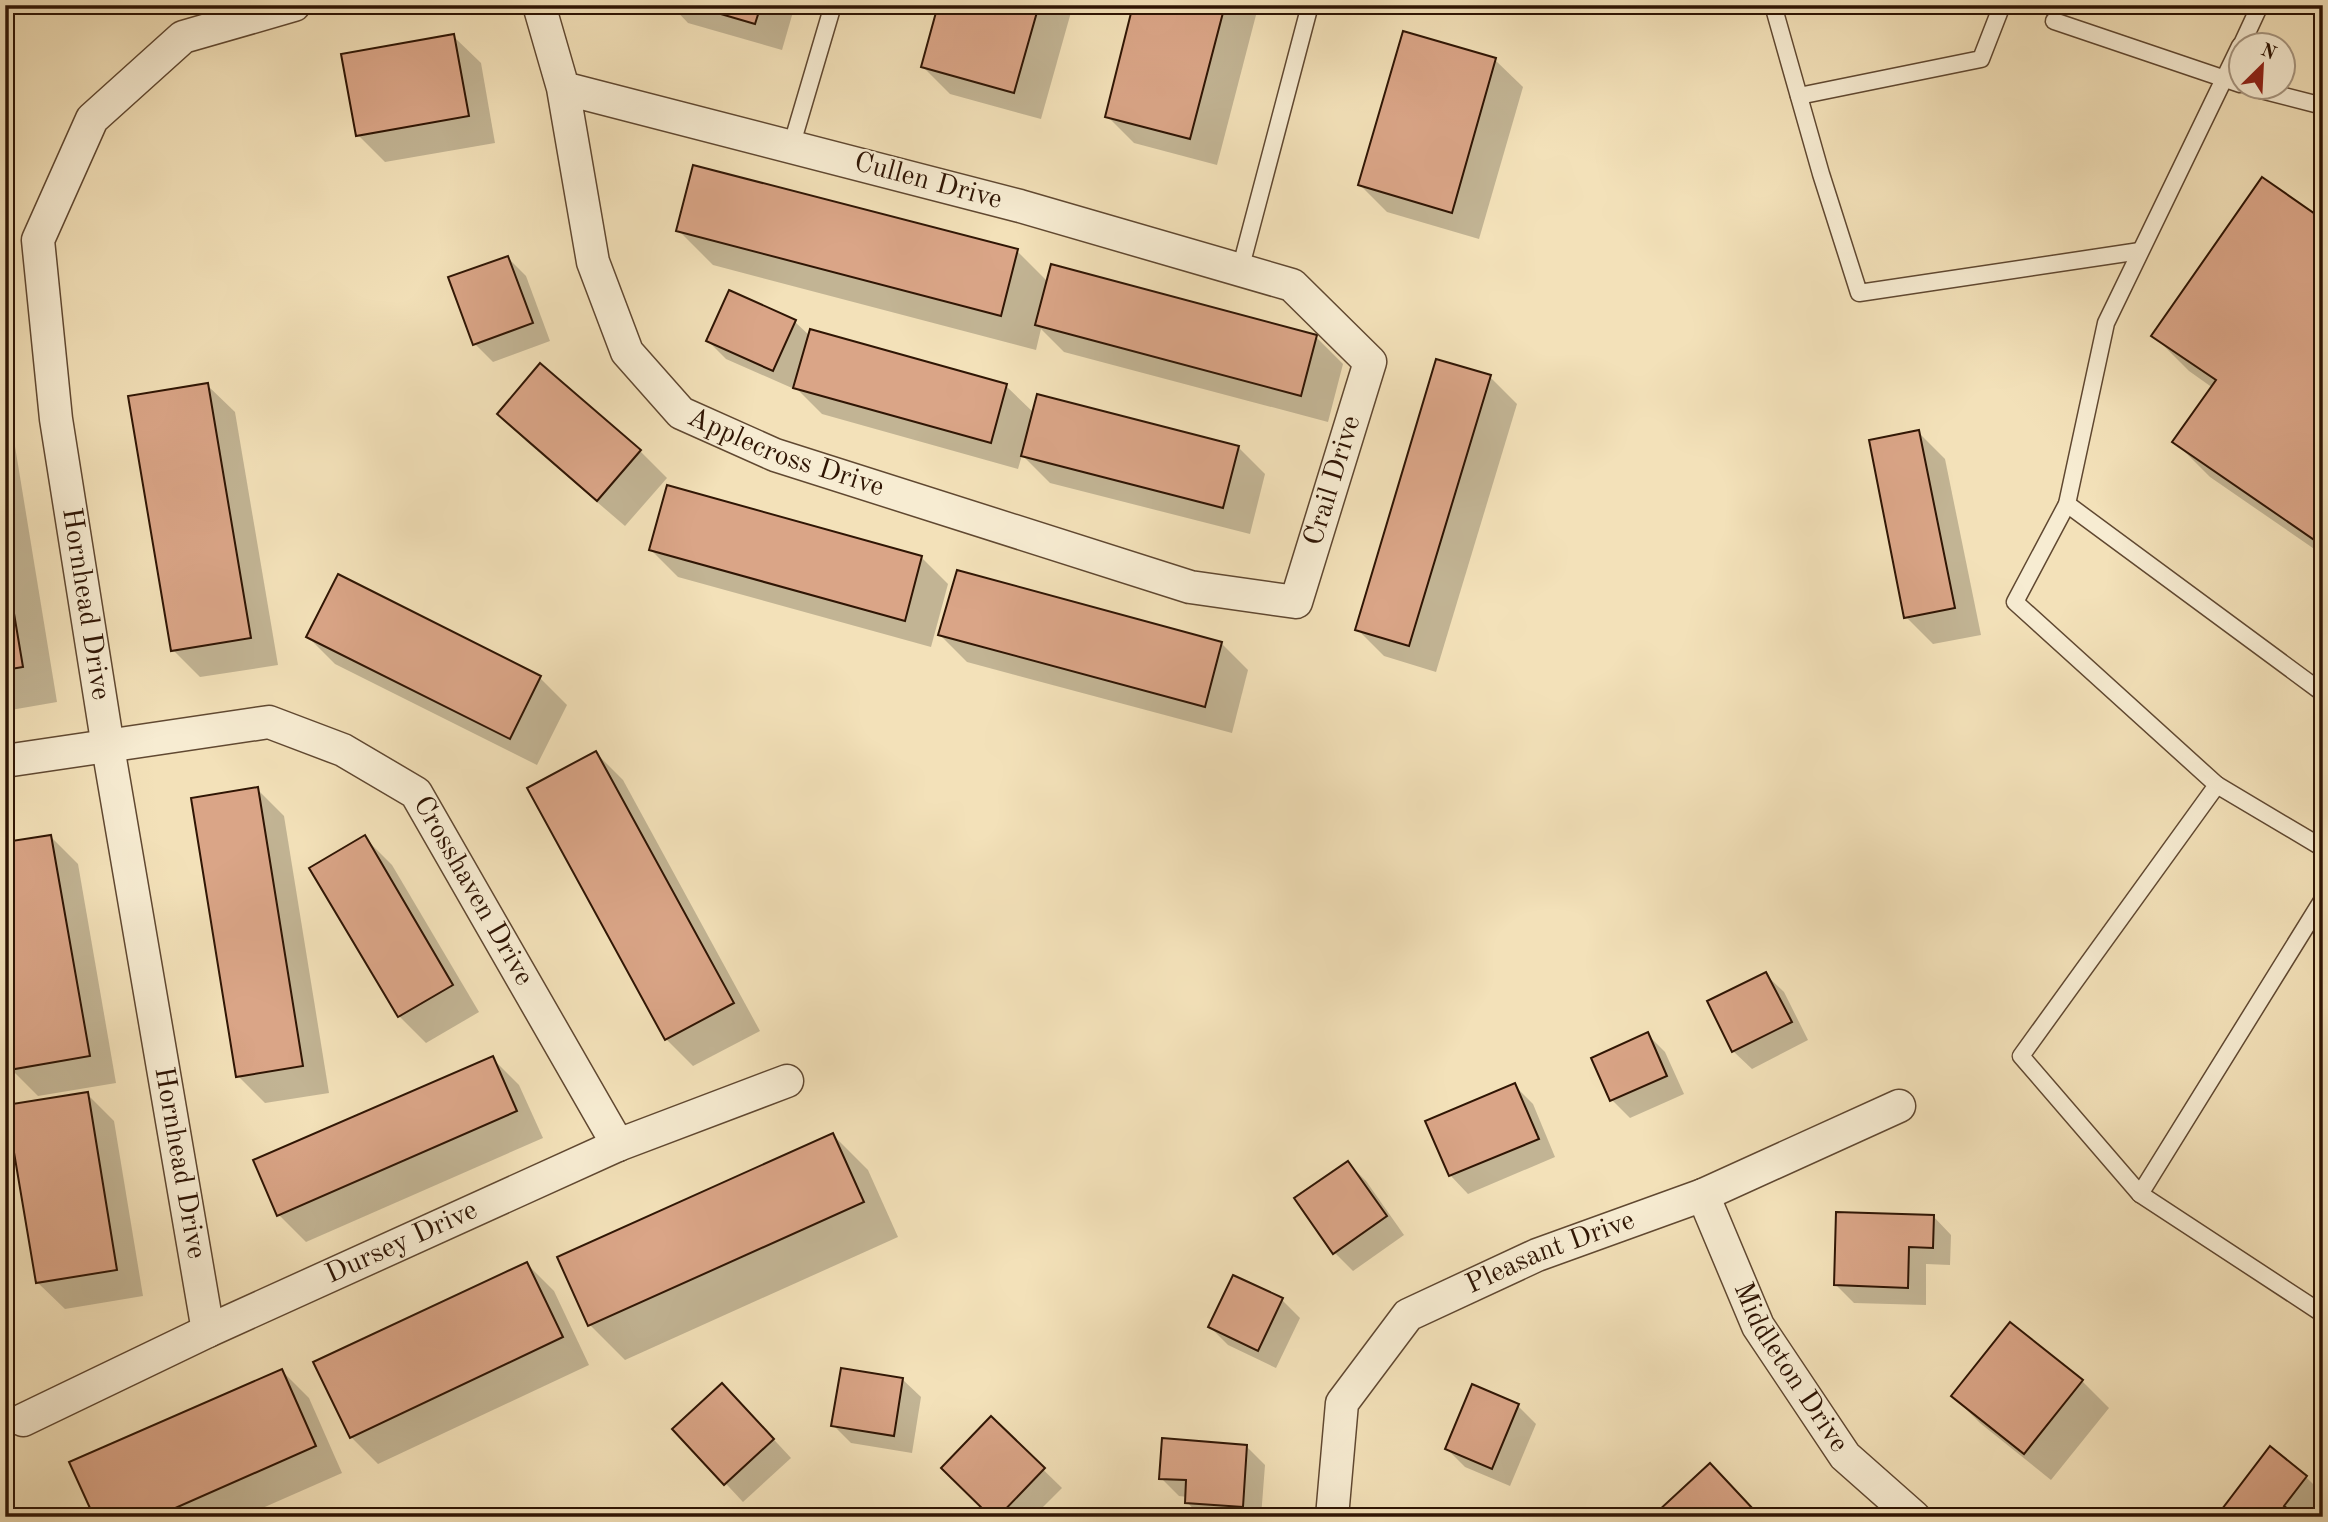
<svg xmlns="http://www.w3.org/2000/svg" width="2328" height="1522" viewBox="0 0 2328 1522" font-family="'Old Standard TT',serif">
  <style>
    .shadow { fill: #0003 }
    .building { fill: #daa587; stroke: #2f1504; stroke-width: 2 }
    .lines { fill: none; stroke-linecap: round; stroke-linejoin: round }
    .service-casing { stroke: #604831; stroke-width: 19 }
    .minor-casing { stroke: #604831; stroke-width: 35 }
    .service { stroke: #f7ecd2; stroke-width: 16 }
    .minor { stroke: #f7ecd2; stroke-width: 32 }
    .labels { text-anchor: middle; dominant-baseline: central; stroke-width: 5; stroke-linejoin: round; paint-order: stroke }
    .street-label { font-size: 28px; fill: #2f1504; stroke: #f7ecd2 }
  </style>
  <rect width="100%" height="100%" fill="#f3e1b9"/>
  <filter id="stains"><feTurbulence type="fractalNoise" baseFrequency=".00286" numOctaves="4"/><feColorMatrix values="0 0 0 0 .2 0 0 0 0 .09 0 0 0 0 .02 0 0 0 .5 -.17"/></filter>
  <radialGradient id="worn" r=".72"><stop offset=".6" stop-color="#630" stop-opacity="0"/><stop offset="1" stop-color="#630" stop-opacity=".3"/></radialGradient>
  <g class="shadow">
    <path d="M671,5H795L782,50L688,23Z"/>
    <path d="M940,5H1073L1041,119L950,94L923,67Z"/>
    <path d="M1135,5H1246L1256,15L1217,165L1134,143L1107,116Z"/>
    <path d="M453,36L481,63L495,143L385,162L358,135Z"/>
    <path d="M1495,60L1523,87L1479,239L1387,212L1360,185Z"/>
    <path d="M2323,220V555L2210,477L2175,442L2213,388L2189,371L2154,336Z"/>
    <path d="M678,230L1017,251L1048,282L1316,337L1343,364L1328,422L1064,352L1041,329L1036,350L713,265Z"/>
    <path d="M508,258L526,276L550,341L493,362L475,344Z"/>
    <path d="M795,322L810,336L811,331L1006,386L1034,413L1238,447L1265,474L1250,534L1050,483L1022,455L1018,469L822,414L793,385L792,388L726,359L708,341Z"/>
    <path d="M541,366L640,451L667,478L625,526L526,441L499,414Z"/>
    <path d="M1490,377L1517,404L1436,672L1384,656L1357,629Z"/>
    <path d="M207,385L235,412L278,665L200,677L173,650Z"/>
    <path d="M5,416L11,422L57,702L5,711Z"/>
    <path d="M1918,432L1945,459L1981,635L1933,644L1906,617Z"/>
    <path d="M651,550L921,557L948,584L931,647L678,577Z"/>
    <path d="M339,576L540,678L567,705L537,765L335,664L308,637Z"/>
    <path d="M940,635L1221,643L1248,670L1232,733L967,662Z"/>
    <path d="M596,753L623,780L760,1031L693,1066L666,1039Z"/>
    <path d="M257,789L284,816L329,1093L265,1103L238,1076Z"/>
    <path d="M51,837L78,864L116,1083L38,1096L11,1069Z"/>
    <path d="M365,838L392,865L479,1012L426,1043L399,1016Z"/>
    <path d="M1765,974L1784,992L1808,1040L1752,1069L1733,1051Z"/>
    <path d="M1647,1034L1665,1052L1684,1094L1630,1118L1612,1100L1593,1058Z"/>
    <path d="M492,1058L519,1085L543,1138L306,1242L279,1215Z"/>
    <path d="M1515,1086L1533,1104L1555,1157L1468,1194L1450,1175Z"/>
    <path d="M87,1094L114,1121L143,1296L65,1309L37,1282Z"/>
    <path d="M833,1135L868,1170L898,1237L625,1360L590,1325Z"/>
    <path d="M1348,1163L1366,1181L1404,1235L1353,1271L1335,1253Z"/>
    <path d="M1933,1216L1951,1235L1950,1265L1926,1264V1305L1854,1303L1836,1285Z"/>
    <path d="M527,1264L554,1291L589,1365L378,1464L351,1437Z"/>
    <path d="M1282,1300L1300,1318L1276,1368L1228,1345L1210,1327Z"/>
    <path d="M282,1371L309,1398L342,1473L242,1517H95Z"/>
    <path d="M902,1379L921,1397L912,1453L851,1443L833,1425Z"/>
    <path d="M2082,1381L2109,1408L2051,1480L1980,1423L1953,1396Z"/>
    <path d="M1473,1387L1518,1406L1536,1424L1510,1486L1465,1467L1447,1449Z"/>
    <path d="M740,1403L791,1458L743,1502L675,1429Z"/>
    <path d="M991,1419L1062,1488L1033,1517H993Z"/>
    <path d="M1246,1446L1265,1465L1261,1517H1201L1187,1502V1497L1179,1496L1161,1478Z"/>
    <path d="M2270,1449L2306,1477L2323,1494V1517H2218Z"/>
    <path d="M1728,1483L1759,1517H1663Z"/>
  </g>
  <g class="building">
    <path d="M690,5H761L755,24Z"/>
    <path d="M938,5H1039L1014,93L921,67Z"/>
    <path d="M1133,5H1225L1190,139L1105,117Z"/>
    <path d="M1403,31L1496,58L1452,213L1358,185Z"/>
    <path d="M454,34L469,116L356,136L341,54Z"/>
    <path d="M693,165L1018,249L1001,316L676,231Z"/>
    <path d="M2262,177L2321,218L2323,217V546L2172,442L2216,380L2151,336Z"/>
    <path d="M508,256L533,323L473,345L448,277Z"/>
    <path d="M1051,264L1317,335L1301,396L1035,325Z"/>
    <path d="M729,290L796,320L773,371L706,341Z"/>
    <path d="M810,329L1007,384L991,443L793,388Z"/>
    <path d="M1436,359L1491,375L1409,646L1355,630Z"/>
    <path d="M540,363L641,450L597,501L497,414Z"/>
    <path d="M208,383L251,638L171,651L128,396Z"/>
    <path d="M1037,394L1239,446L1223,508L1021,456Z"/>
    <path d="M1919,430L1955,608L1904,618L1869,440Z"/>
    <path d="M667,485L922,556L905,621L649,550Z"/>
    <path d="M5,560L23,667L5,670Z"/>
    <path d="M957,570L1222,642L1205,707L938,635Z"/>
    <path d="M338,574L541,676L510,739L306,637Z"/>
    <path d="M596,751L734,1003L665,1040L527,788Z"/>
    <path d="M258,787L303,1066L236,1077L191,798Z"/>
    <path d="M51,835L90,1056L9,1070L5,1048V842Z"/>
    <path d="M365,835L453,985L398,1017L309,868Z"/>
    <path d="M1766,972L1792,1022L1732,1052L1707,1001Z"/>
    <path d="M1648,1032L1667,1076L1610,1101L1591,1058Z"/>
    <path d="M493,1056L517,1111L277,1216L253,1160Z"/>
    <path d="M1515,1083L1539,1139L1449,1176L1425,1121Z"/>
    <path d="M88,1092L117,1270L36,1283L6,1105Z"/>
    <path d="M833,1133L864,1202L588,1326L557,1257Z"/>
    <path d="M1348,1161L1387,1216L1333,1254L1294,1198Z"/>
    <path d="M1836,1212L1934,1215L1933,1248L1909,1247L1908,1288L1834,1285Z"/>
    <path d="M527,1262L563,1337L350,1438L313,1362Z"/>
    <path d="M1233,1275L1283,1298L1258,1351L1208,1327Z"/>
    <path d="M2010,1322L2083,1380L2024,1454L1951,1396Z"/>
    <path d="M841,1368L903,1378L894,1436L831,1426Z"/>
    <path d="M282,1369L316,1446L155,1517H94L69,1462Z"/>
    <path d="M722,1383L774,1439L724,1485L672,1429Z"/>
    <path d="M1472,1384L1519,1404L1492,1469L1445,1449Z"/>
    <path d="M991,1416L1045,1468L998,1517H991L941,1468Z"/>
    <path d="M1162,1438L1247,1445L1243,1507L1185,1503L1186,1480L1159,1479Z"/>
    <path d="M2270,1446L2307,1476L2284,1506L2298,1517H2216Z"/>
    <path d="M1710,1463L1754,1510L1746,1517H1661L1657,1512Z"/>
  </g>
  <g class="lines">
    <defs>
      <g id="service">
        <path d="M1773,5L1821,174L1859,293L2140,251"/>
        <path d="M2054,21L2240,84"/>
        <path d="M2240,46L2106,323L2067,504L2015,602L2217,785L2021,1056L2140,1194L2323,899"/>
        <path d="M2241,46L2260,5"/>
        <path d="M2253,88L2323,106"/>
        <path d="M1799,96L1981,59L2002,5"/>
        <path d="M791,147L833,5"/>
        <path d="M1240,270L1310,5"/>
        <path d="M2067,504L2323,693"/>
        <path d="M2217,785L2323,848"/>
        <path d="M2140,1194L2323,1314"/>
      </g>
      <g id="minor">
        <path id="s1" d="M539,5L563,88L593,262L627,352L681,413L775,455L1190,587L1296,602L1370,362L1292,285L1020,206L563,88"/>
        <path id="s2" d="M5,761L269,722L343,750L416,793L618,1145"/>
        <path id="s3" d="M1703,1195L1758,1326L1845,1456L1914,1517"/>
        <path d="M208,1331L108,747L56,419L38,240L92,119L183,37L294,5"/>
        <path id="s4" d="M23,1420L208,1331L618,1145L787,1081"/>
        <path id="s5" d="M1332,1517L1342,1403L1408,1315L1537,1255L1703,1195L1899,1106"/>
      </g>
    </defs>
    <use href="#service" class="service-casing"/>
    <use href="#minor" class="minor-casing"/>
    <use href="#service" class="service"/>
    <use href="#minor" class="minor"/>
  </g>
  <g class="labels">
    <g class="street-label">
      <text transform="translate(928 182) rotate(15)">Cullen Drive</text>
      <text stroke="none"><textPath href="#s1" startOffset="553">Applecross Drive</textPath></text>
      <text stroke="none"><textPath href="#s1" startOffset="1213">Crail Drive</textPath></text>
      <text transform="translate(85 604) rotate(81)">Hornhead Drive</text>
      <text stroke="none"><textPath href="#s2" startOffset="544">Crosshaven Drive</textPath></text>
      <text transform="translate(179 1163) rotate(80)">Hornhead Drive</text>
      <text stroke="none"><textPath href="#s4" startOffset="418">Dursey Drive</textPath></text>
      <text stroke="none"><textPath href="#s5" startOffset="380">Pleasant Drive</textPath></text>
      <text stroke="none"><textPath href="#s3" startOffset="194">Middleton Drive</textPath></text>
    </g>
  </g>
  <rect width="2328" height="1522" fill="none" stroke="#f3e1b9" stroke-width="28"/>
  <rect x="7" y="7" width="2314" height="1508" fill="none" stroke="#2f1504" stroke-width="3.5"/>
  <rect x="14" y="14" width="2300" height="1494" fill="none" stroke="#2f1504" stroke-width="2"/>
  <g transform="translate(2262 66) rotate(24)"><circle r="33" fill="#f7ecd2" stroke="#a79680" stroke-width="2"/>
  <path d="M0-5L12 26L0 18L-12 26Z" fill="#8f2418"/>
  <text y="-10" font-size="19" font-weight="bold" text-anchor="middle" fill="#2f1504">N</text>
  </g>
  <rect width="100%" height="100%" filter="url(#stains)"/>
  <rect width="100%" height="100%" fill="url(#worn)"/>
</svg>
